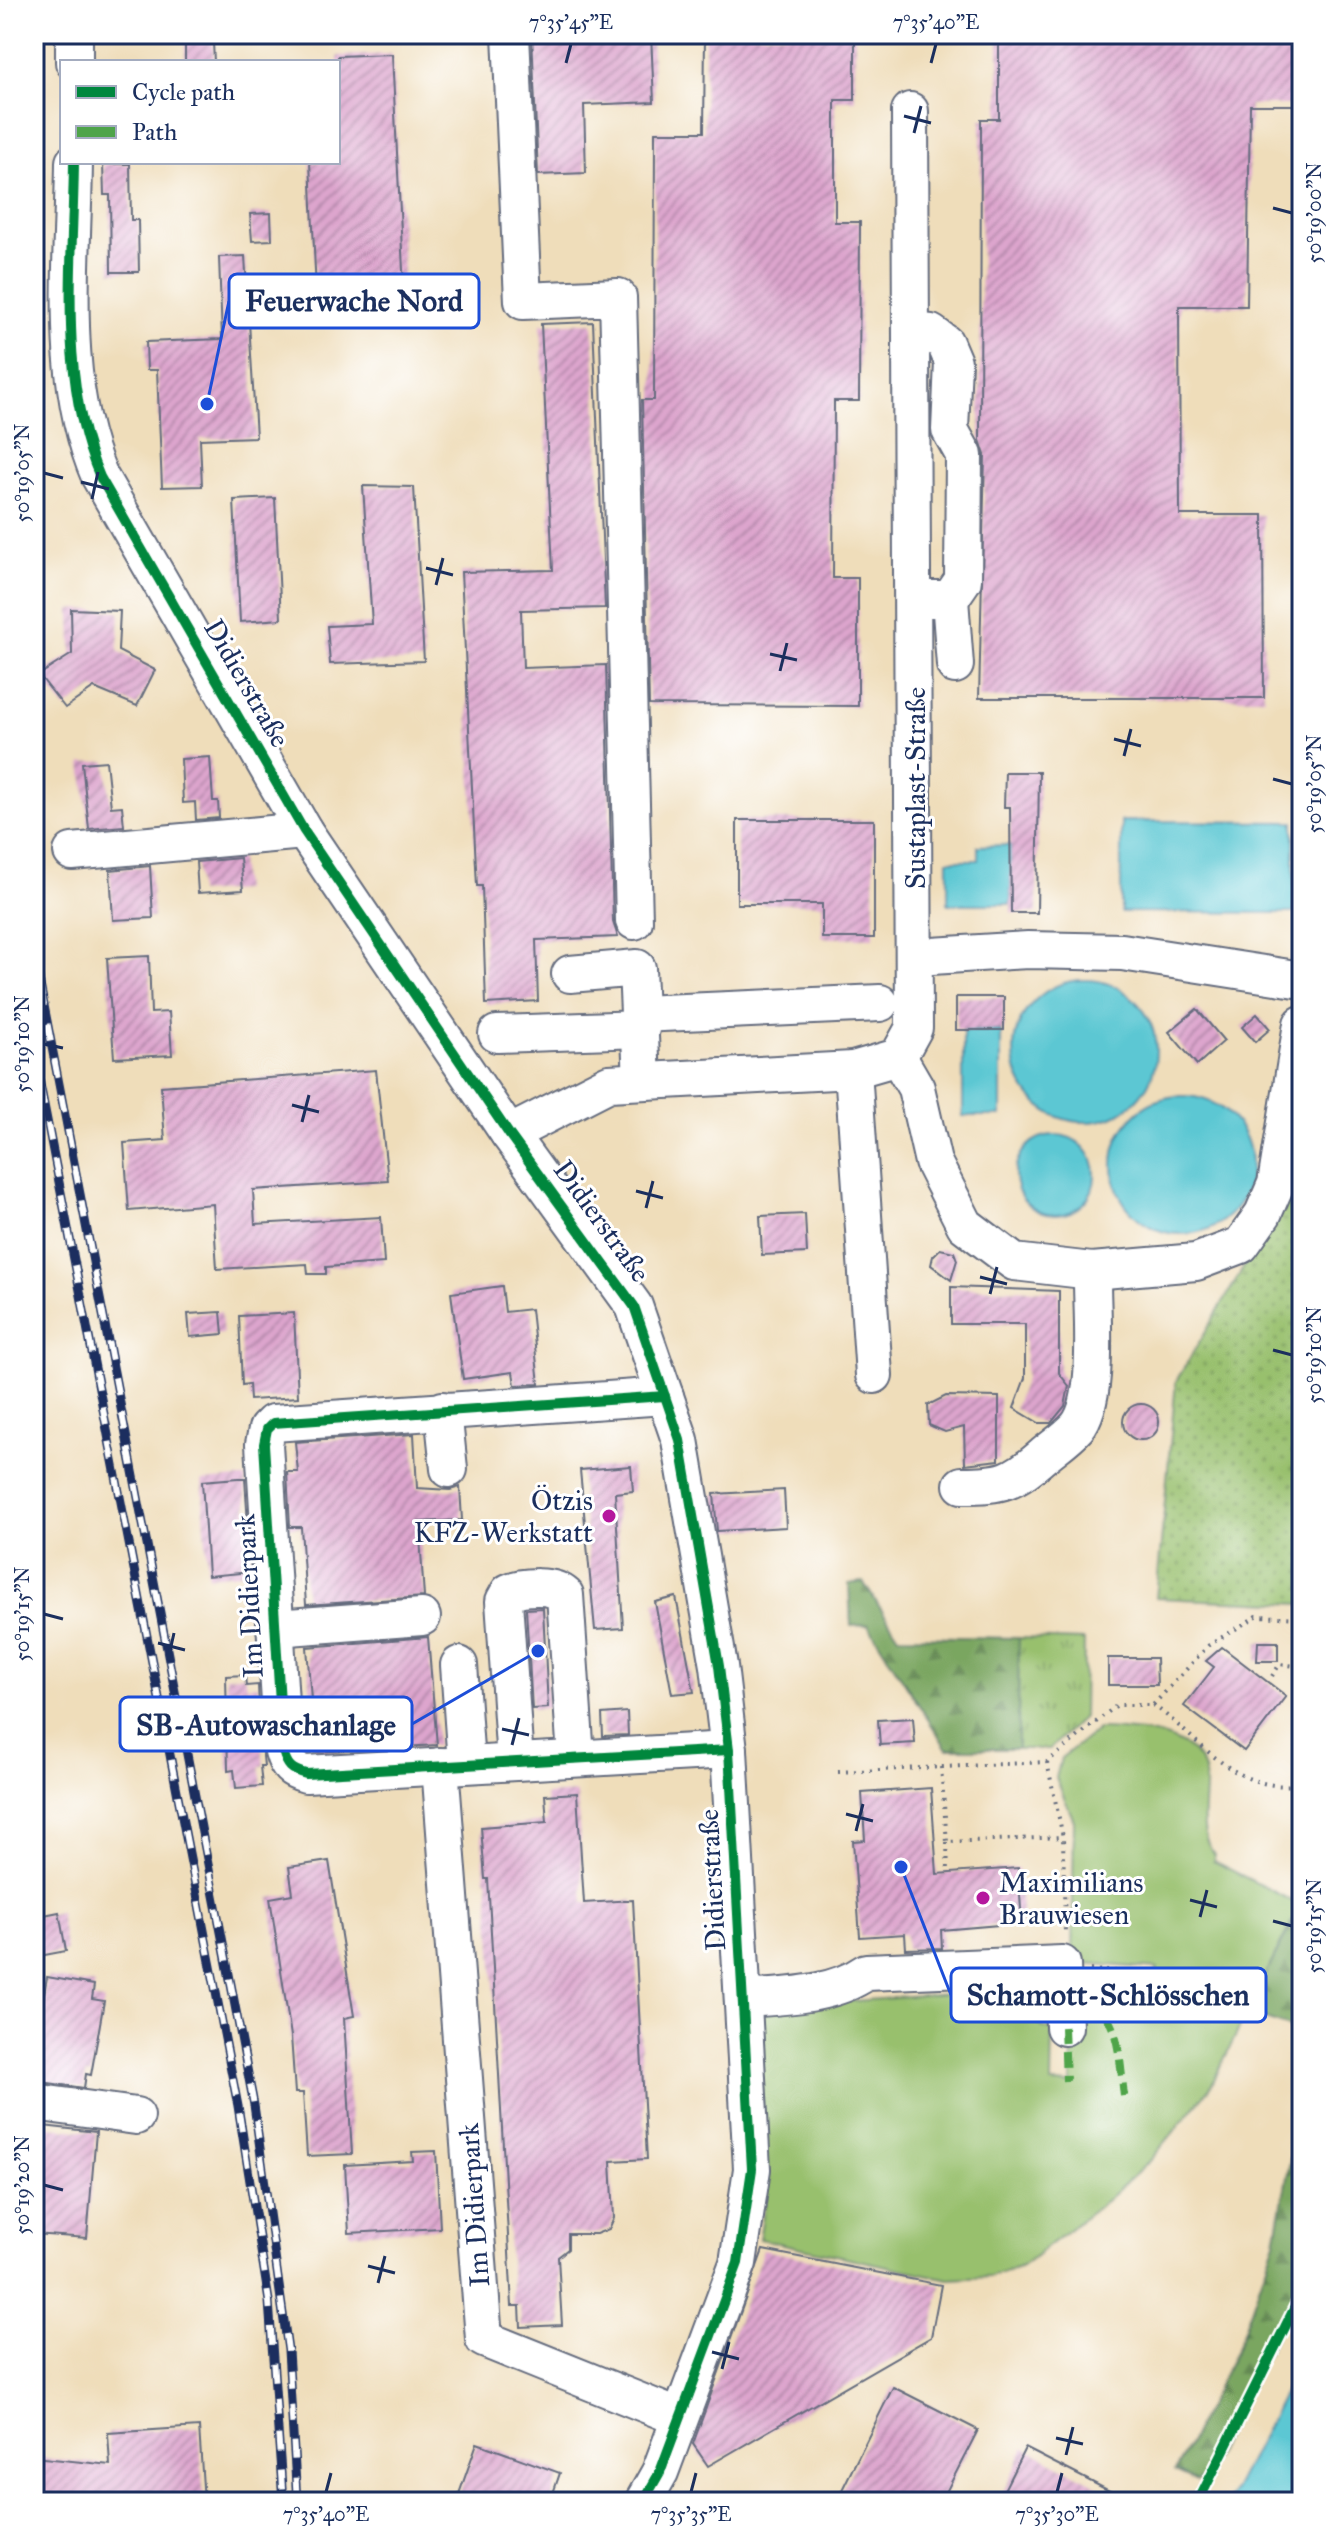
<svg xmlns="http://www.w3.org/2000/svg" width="1336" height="2536" viewBox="0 0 1336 2536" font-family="'IM FELL Great Primer',serif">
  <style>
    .grass { fill: #98c06d; stroke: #5a7866; stroke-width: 2 }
    .forest { fill: url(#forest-firs); stroke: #4a6a5f; stroke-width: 2 }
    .park { fill: url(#park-tufts); stroke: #5a7866; stroke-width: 2 }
    .garden { fill: url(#garden-dots); stroke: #5a7866; stroke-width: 2 }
    .water { fill: #5bc7d3; stroke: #3b7b98; stroke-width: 2 }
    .building { fill: url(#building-hatch) }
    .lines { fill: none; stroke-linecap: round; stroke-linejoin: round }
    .minor-casing { stroke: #656c7e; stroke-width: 40 }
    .path { stroke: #656c7e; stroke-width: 4; stroke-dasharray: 2 6; stroke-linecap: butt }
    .minor { stroke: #fff; stroke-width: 36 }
    .rail-casing { stroke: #1b2f5e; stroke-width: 9 }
    .rail { stroke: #fff; stroke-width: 6; stroke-dasharray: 18; stroke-linecap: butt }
    .quiet { stroke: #4fa44a; stroke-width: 8; stroke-dasharray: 16 8; stroke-linecap: butt }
    .cycleway-casing { stroke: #fff; stroke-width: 15 }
    .cycleway { stroke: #00873e; stroke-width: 10 }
    .ticks { fill: none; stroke: #1b2f5e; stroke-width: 3 }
    .poi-dot { fill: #b5179e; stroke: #fff; stroke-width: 3 }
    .labels { text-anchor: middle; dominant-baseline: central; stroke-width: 6; stroke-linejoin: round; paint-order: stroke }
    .street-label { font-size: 28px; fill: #1b2f5e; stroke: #fff }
    .poi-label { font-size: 28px; fill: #1b2f5e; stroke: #fff; text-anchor: end }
    .leader { fill: none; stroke: #1d4ed8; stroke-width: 3 }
    .callout-dot { fill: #1d4ed8; stroke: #fff; stroke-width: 3 }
    .callout { fill: #fff; stroke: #1d4ed8; stroke-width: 3 }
    .callout-label { font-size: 30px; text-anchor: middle; font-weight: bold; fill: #1b2f5e }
    .neatline { fill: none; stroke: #1b2f5e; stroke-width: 3 }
    .ticks-label { font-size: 20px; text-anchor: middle; fill: #1b2f5e }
  </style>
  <defs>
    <pattern id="forest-firs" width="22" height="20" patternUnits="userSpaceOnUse" patternTransform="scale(2)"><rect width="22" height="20" fill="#7aa660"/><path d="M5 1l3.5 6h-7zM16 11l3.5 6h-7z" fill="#638852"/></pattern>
    <pattern id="park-tufts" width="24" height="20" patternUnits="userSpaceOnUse" patternTransform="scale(2)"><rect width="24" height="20" fill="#98c06d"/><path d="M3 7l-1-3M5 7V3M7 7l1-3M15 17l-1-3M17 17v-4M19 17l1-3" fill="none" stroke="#7b9c5d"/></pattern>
    <pattern id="garden-dots" width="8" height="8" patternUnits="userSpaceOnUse" patternTransform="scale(2)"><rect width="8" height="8" fill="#98c06d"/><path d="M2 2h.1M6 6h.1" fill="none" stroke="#7b9c5d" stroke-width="1.8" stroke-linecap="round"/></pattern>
    <pattern id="building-hatch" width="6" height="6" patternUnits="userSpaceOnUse" patternTransform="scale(2)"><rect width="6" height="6" fill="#dda5cd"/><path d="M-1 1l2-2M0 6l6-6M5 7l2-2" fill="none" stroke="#b287aa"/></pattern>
  </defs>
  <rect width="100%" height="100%" fill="#fff"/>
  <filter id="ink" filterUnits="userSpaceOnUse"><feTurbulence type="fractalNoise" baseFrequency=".0125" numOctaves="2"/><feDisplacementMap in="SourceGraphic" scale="16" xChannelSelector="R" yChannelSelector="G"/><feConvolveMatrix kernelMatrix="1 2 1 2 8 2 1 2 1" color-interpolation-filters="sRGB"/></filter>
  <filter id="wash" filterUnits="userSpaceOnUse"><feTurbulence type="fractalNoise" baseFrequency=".006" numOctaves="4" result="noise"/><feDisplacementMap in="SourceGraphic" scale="32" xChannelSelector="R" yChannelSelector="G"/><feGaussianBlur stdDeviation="1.8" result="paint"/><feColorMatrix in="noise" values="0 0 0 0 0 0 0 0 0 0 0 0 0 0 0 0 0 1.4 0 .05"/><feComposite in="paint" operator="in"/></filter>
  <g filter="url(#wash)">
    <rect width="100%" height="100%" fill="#efddba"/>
    <path class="grass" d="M1098,1729C1132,1730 1191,1731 1204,1770C1207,1781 1204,1797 1204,1808C1203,1826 1203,1841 1215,1855L1213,1861L1300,1905L1210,2088L1149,2162L1107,2200L1022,2266L990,2277L949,2279L759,2239L767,2193L757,2008L1018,1989L1041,2027L1052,2029L1051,2084L1071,2085L1074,1977L1118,1975L1152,1980L1157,1969L1072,1962L1074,1821L1056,1778L1061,1758Z"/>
    <g class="forest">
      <path d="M863,1582L899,1636L1019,1638L1018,1749H947L868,1625L851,1626L849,1584Z"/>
      <path d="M1302,1903V2031L1246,2013Z"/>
      <path d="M1302,2097V2283L1205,2477L1197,2481L1175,2471L1238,2346L1275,2241Z"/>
    </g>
    <path class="park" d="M1019,1638L1084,1640L1083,1717L1050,1749H1018Z"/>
    <path class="garden" d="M1302,1082V1604L1156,1598L1176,1381L1279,1208Z"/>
    <g class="water">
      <path d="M1121,821L1294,822V913L1121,912Z"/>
      <path d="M1011,845V904H948V860H978V846Z"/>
      <circle cx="1085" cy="1051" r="71"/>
      <rect x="963" y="1031" width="38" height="85"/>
      <circle cx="1182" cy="1165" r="69"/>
      <circle cx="1055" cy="1175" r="40"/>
      <path d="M1302,2358V2502H1228Z"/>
    </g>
    <g id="blocks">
      <g class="building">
        <path d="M532,34H651L654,102L584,105L586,173L538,175Z"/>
        <path d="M705,34H855V100H835V222H860L859,401H834L833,578H858V706L649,705L642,400H654L655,132H704Z"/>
        <path d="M999,34H1302V105H1250L1247,306H1179L1180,515H1263L1264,698H979L985,455L980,440L981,119H999Z"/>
        <path d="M213,42L214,62H185V43Z"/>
        <path d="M392,54L405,310L317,314L310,162H338V56Z"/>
        <path d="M103,164H130L131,220H138L139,272H111L110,195H104Z"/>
        <path d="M271,213L272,240L252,241L250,214Z"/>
        <path d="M245,256L256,437L200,439L202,486L162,487L157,370H147L146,342L222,339L219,257Z"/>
        <path d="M593,322L605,608L521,610L523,668L606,665L613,922L618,937L536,940L538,1001L486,1004L482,886H477L461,572L553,570L541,324Z"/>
        <path d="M363,486L414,487L424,661L330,664L327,626L372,624Z"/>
        <path d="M275,498L281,619L240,622L234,500Z"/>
        <path d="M71,609L120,611L118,651L155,670L137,706L94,688L65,708L39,675L72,654Z"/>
        <path d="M210,757L213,801H218L219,818L196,820L195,802L183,803L181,759Z"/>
        <path d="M106,761L111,807L122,806L124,826L89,829L82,763Z"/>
        <path d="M1005,772H1039L1037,913H1011L1010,807H1004Z"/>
        <path d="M737,820H874V938H822V904H737Z"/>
        <path d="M240,858L243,890L198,893L196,862Z"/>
        <path d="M150,866L153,918L113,920L110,870Z"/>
        <path d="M149,956L151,1013L169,1012L172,1055L114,1058L107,958Z"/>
        <rect x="956" y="997" width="48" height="33"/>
        <path d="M1197,1009L1224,1041L1197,1065L1169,1032Z"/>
        <path d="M1257,1014L1270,1029L1255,1042L1242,1027Z"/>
        <path d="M376,1070L388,1181L253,1190L255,1224L381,1217L384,1263L326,1267V1274H308L307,1264L217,1269L213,1204L129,1211L124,1143L165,1140L161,1086Z"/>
        <path d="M805,1214L807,1253L762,1255L760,1216Z"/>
        <path d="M940,1249L954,1252L957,1260L951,1280L931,1265L933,1256Z"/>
        <path d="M502,1286L505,1312L531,1309L539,1384L515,1385L513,1372L463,1379L451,1293Z"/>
        <path d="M951,1287L1059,1291V1373L1069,1386L1065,1406L1051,1423H1039L1014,1408L1025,1378V1324H951Z"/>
        <path d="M221,1312L223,1334L190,1337L188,1314Z"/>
        <path d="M294,1313L298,1397L250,1400L249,1384L242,1385L239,1316Z"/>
        <path d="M946,1396L999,1397V1460L965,1464L964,1427L945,1432L929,1425L928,1405Z"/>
        <circle cx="1141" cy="1422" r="18"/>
        <path d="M414,1434L417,1488L450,1490L460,1487L462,1520L419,1522L424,1597L306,1605L301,1527H290L287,1472H298L295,1442Z"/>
        <path d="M631,1466L633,1491L615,1493L623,1628L595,1630L580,1470Z"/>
        <path d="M238,1478H245L251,1572L208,1576L202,1481Z"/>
        <path d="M784,1490L786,1527L717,1531L714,1494Z"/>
        <path d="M676,1597L694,1692L672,1694L655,1602Z"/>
        <path d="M543,1608L548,1708L532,1709L526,1609Z"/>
        <path d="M428,1637L437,1745L315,1752L307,1647Z"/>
        <path d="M1258,1642H1278V1661H1257Z"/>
        <path d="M1222,1647L1286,1696L1244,1751L1184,1706L1214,1667L1206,1661Z"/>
        <path d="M1108,1658H1156L1157,1685H1108Z"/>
        <path d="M245,1675L246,1686L258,1685L259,1707L254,1708L257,1747H262L264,1766H260L262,1786L236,1788L234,1770L228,1771L226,1676Z"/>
        <path d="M627,1712L628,1735L603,1736L602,1714Z"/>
        <path d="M913,1718L915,1743L880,1745L878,1720Z"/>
        <path d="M931,1788L937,1874L1018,1868L1022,1923L941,1930L942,1948L906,1949L905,1934L860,1937L853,1841L865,1840L862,1793Z"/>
        <path d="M577,1793L584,1903L633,1900L647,2159L611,2161L614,2218L609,2229L596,2234H568V2249L558,2257L562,2325L521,2327L520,2306H512L488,1879H485L481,1827L547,1822L545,1795Z"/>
        <path d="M329,1861L354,2016L344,2018L352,2154L307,2156L303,2093H295L291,2036L270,1898L293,1894L289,1867Z"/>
        <path d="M59,1912L66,1951L34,1957V1917Z"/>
        <path d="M47,1977L94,1985L92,1999L104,2001L91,2075L86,2074L84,2088L34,2081V2051Z"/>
        <path d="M34,2125L96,2132L87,2238L34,2234Z"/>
        <path d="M436,2151L440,2228L349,2233L345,2165L413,2161L412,2152Z"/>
        <path d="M763,2250L941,2285L931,2337L708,2466L693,2444Z"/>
        <path d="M893,2387L978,2430L941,2502H836Z"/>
        <path d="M199,2427L204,2502H34V2457L110,2465L108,2433Z"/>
        <path d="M477,2443L560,2473L550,2502H482L459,2494Z"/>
        <path d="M1025,2448L1131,2502H998Z"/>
      </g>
    </g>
  </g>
  <g filter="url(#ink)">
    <use href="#blocks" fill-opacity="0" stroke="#656c7e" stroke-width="2"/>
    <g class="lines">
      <defs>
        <g id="minor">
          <path d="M511,34L523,301L618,297L634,921"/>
          <path d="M74,62V34"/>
          <path d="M74,162C73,266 58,380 100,477L304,831L509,1134L634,1306L680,1440L719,1666L729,1750L752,2169L738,2263L660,2472L643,2502"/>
          <path d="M912,331L931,333L945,343L953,362L950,430L964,455L963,580L950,599"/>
          <path d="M927,599H950L955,665"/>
          <path d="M72,852L304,831"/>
          <path d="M916,957L1028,950L1122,952L1302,980"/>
          <path d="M570,974L637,968L642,1081"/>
          <path d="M640,1014L880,1003"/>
          <path d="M497,1034L641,1029"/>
          <path d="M898,1057L916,1088L933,1162L965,1225L1014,1262L1092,1271L1196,1262L1241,1245L1263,1214L1276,1184L1302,1024"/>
          <path d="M853,1070L874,1375"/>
          <path d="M509,1134L609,1083L853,1070L898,1057L914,1028L910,111"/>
          <path d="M665,1396L273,1423L267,1429L264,1444L283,1751C287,1766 291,1770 306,1774L729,1750"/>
          <path d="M443,1410L449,1469"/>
          <path d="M962,1485C1003,1485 1013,1482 1044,1455C1055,1446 1068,1437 1077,1427C1101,1398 1091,1309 1092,1271"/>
          <path d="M275,1628L422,1617"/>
          <path d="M459,1665L466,1764"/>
          <path d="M515,1762L504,1601L509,1592C523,1586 554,1584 565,1595L576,1758"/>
          <path d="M440,1766L484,2339L678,2417"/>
          <path d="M743,1999C783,1996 832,1996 866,1972L1062,1964L1064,2027"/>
          <path d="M34,2102L136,2116"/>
        </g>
      </defs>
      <use href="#minor" class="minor-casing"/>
      <g class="path">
        <path d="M1272,1676L1280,1664L1302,1667"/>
        <path d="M1153,1705C1201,1739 1236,1796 1302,1784"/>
        <path d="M1047,1762L1063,1837L1065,1934"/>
        <path d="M941,1767L947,1842L1063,1837"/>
        <path d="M838,1772L1047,1762L1117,1705H1153L1209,1645L1257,1616L1302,1618"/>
        <path d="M947,1842L948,1873"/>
        <path d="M1090,1970L1155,1974"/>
      </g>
      <use href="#minor" class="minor"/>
      <defs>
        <g id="rail">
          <path d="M34,953L254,2105L288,2350L297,2502"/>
          <path d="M34,1053L238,2106L269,2301L283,2502"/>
        </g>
      </defs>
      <use href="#rail" class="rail-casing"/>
      <use href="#rail" class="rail"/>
      <g class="quiet">
        <path d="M1063,1997C1120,1992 1119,2055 1124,2096"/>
        <path d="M1064,2027L1066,2081"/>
      </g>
      <defs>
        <g id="cycleway">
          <path d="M74,162C73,266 58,380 100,477L304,831L509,1134L634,1306L680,1440L719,1666L729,1750L752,2169L738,2263L660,2472L643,2502"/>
          <path d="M665,1396L273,1423L267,1429L264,1444L283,1751C287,1766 291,1770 306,1774L729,1750"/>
          <path d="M1198,2502L1302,2293"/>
        </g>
      </defs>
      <use href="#cycleway" class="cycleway-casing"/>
      <use href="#cycleway" class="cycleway"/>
    </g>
  </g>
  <path class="ticks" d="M566,63L571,44M931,63L936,44M904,116L931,123M914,133L921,106M1273,208L1292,213M44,473L63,478M81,482L109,489M92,499L98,472M426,568L453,575M436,585L443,558M770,654L797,660M780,671L787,643M1114,739L1141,746M1124,756L1131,729M1273,779L1292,784M44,1044L63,1048M292,1105L319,1112M302,1122L309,1095M636,1191L663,1198M646,1208L653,1181M980,1277L1007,1284M990,1294L997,1267M1273,1350L1292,1355M44,1614L63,1619M158,1643L185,1650M168,1660L174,1633M502,1729L529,1735M512,1745L519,1718M846,1814L873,1821M856,1831L863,1804M1190,1900L1217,1907M1200,1917L1207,1890M1273,1921L1292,1926M44,2185L63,2190M368,2266L395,2273M378,2283L385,2256M712,2352L739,2359M722,2369L729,2342M1056,2438L1083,2444M1066,2455L1073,2427M326,2492L331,2473M691,2492L696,2473M1057,2492L1062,2473"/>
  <g class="poi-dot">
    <circle cx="609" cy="1516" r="8"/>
    <circle cx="983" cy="1898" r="8"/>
  </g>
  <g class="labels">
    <g class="street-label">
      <text transform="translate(247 683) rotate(60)">Didierstraße</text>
      <text transform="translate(915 788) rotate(-90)">Sustaplast-Straße</text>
      <text transform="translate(602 1221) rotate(54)">Didierstraße</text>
      <text transform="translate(249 1596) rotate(-93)">Im Didierpark</text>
      <text transform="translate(712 1880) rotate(-93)">Didierstraße</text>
      <text transform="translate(474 2205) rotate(-94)">Im Didierpark</text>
    </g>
    <g class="poi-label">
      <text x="593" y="1500">Ötzis<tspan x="593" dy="32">KFZ-Werkstatt</tspan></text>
      <text x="999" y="1882" text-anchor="start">Maximilians<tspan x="999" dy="32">Brauwiesen</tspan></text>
    </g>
  </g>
  <path class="leader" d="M207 404L229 301M538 1651L412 1724M901 1867L951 1995"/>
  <g class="callout-dot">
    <circle cx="207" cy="404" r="8"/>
    <circle cx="538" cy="1651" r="8"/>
    <circle cx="901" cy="1867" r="8"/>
  </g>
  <g class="callout">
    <rect x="229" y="274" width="250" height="54" rx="8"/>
    <rect x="120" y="1697" width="292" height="54" rx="8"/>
    <rect x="951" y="1968" width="315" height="54" rx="8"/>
  </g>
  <g class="callout-label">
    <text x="354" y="311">Feuerwache Nord</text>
    <text x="266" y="1735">SB-Autowaschanlage</text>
    <text x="1108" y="2005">Schamott-Schlösschen</text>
  </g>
  <rect width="1336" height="2536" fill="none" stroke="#fff" stroke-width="88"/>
  <rect x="60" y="60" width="280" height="104" fill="#ffffff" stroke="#a4acbf" stroke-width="2"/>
  <rect x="76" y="86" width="40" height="12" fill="#00873e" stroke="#a4acbf" stroke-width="2"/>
  <text x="132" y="100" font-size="24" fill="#1b2f5e">Cycle path</text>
  <rect x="76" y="126" width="40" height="12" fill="#4fa44a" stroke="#a4acbf" stroke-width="2"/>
  <text x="132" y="140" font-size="24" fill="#1b2f5e">Path</text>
  <rect x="44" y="44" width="1248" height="2448" class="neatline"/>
  <g class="ticks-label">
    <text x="571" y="29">7°35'45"E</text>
    <text x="936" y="29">7°35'40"E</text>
    <text transform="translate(1314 213) rotate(-90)" y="7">50°19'00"N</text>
    <text transform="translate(22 473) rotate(-90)" y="7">50°19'05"N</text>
    <text transform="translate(1314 784) rotate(-90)" y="7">50°19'05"N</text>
    <text transform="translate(22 1044) rotate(-90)" y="7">50°19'10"N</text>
    <text transform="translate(1314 1355) rotate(-90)" y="7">50°19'10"N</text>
    <text transform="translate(22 1614) rotate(-90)" y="7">50°19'15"N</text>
    <text transform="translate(1314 1926) rotate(-90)" y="7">50°19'15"N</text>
    <text transform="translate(22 2185) rotate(-90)" y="7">50°19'20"N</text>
    <text x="326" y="2521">7°35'40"E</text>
    <text x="691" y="2521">7°35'35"E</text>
    <text x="1057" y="2521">7°35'30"E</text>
  </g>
</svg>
